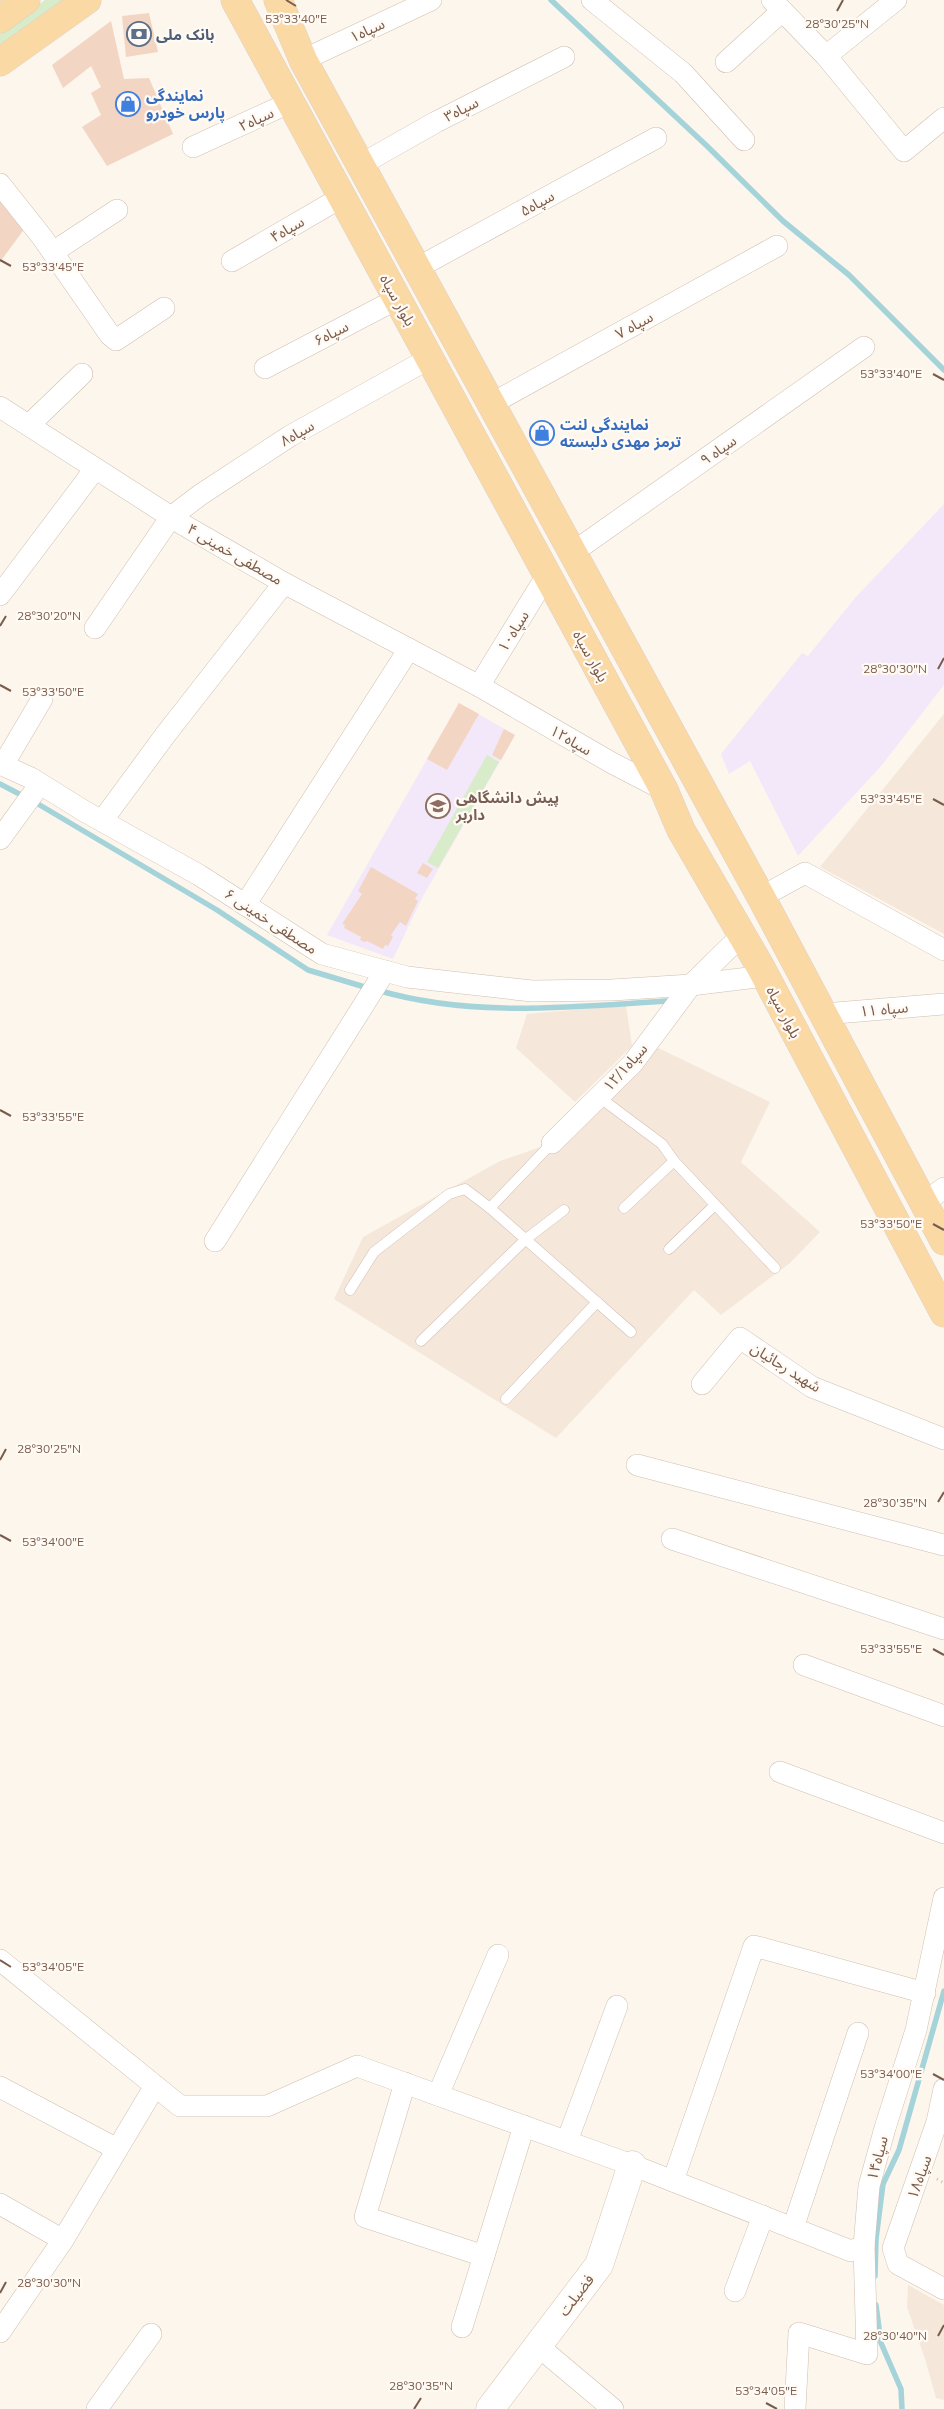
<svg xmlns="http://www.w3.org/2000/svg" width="944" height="2409" viewBox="0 0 944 2409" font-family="Mulish,'Noto Sans Arabic',sans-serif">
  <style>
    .residential { fill: #f5e8da }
    .education { fill: #f3e8fa }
    .green { fill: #d8ecc9 }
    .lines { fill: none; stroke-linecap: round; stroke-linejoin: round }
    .stream { stroke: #a5d3da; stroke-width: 5.5 }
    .building { fill: #f3d5c3 }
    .lane-casing { stroke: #d1beb0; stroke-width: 11 }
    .street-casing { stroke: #d1beb0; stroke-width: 22 }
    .secondary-casing { stroke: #d6c0b0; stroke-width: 29 }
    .primary-casing { stroke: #dad1cd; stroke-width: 29 }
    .path { stroke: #d9b8a5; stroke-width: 3; stroke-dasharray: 1 4; stroke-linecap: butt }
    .lane { stroke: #fff; stroke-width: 10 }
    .street { stroke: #fff; stroke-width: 21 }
    .secondary { stroke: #fff; stroke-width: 28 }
    .primary { stroke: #fbd9a5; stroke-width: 28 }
    .ticks { fill: none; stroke: #7a5c4d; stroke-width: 2 }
    .labels { text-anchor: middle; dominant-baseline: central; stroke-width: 4.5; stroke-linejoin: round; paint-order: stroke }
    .street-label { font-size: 15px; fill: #7a5c4d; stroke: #fffaf3 }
    .service-label { font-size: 15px; font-weight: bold; fill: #4e5e75; stroke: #fffaf3; text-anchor: start }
    .shop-label { font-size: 15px; font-weight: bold; fill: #366cbe; stroke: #fffaf3; text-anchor: start }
    .education-label { font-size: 15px; font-weight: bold; fill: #785e54; stroke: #fffaf3; text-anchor: start }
    .ticks-label { font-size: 12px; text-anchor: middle; fill: #7a5c4d; stroke: #fffaf3; stroke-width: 4.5; stroke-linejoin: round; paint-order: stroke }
  </style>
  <rect width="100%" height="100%" fill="#fdf6ec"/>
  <g class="residential">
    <path d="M944,714V934L820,867Z"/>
    <path d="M626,1005L632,1046L575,1102L516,1048L527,1014Z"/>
    <path d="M648,1043L770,1102L741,1162L820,1232L790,1263L721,1315L694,1290L556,1438L334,1299L363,1237L500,1161L552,1143Z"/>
    <path d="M908,2285L944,2305V2400L936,2398L925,2359L907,2307Z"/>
  </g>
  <g class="education">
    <path d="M944,504V685L882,765L798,856L750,761L729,774L721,754L802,653L808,656L855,598Z"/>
    <path d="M459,703L515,735L422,898L393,959L327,935Z"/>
  </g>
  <g class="green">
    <path d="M45,0H64L0,45V32Z"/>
    <path d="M487,755L499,762L438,868L427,862Z"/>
  </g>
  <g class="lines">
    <g class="stream">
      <path d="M551,0L707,146L783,221L849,275L944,370"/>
      <path d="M0,784L25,797"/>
      <path d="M33,801L217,910L308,970L368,988"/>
      <path d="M377,990C472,1018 569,1007 666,1001"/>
      <path d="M875,2276L876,2239L883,2184L899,2150L944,1991"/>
      <path d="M876,2305L881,2343L901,2389L902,2409"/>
    </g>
  </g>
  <g class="building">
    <path d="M149,13L158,52L126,57L122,16Z"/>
    <path d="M111,21L124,79L149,78L173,134L107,166L82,127L101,115L91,93L101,87L91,66L63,88L52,65Z"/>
    <path d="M0,194L25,228L0,262Z"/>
    <path d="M459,703L479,714L447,770L427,759Z"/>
    <path d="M504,729L515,735L501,760L492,755Z"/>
    <path d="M423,863L433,869L427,878L417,873Z"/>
    <path d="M371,867L418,894L415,899L418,901L406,926L400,922L391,935L393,937L388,946L385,945L383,949L367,941L365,942L360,940L361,937L344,928L345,925L342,924L362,894L358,891Z"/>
  </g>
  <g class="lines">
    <defs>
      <g id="lane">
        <path d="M599,1097L662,1144L674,1161L775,1268"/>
        <path d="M552,1143L490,1208L631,1332"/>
        <path d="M624,1208L674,1161"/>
        <path d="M669,1249L715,1205"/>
        <path d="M350,1290L374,1252L449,1194L465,1189L490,1208"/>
        <path d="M421,1341L526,1239L564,1210"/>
        <path d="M506,1399L597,1302"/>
      </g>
      <g id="street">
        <path d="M592,0L683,73L744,140"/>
        <path d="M772,0L826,56L904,151L944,118"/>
        <path d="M826,56L896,0"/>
        <path d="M303,60L431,0"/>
        <path d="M726,62L782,11"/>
        <path d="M193,147L291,102"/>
        <path d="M360,165L436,122L564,57"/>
        <path d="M0,184L42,237L110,335L116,340L164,308"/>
        <path d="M53,252L117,210"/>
        <path d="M232,261L342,197"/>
        <path d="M417,268L656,138"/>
        <path d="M265,368L397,299"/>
        <path d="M491,404L777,246"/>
        <path d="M0,407L182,524L284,583L479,686L612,763L664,790"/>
        <path d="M29,425L82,374"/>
        <path d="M572,553L864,347"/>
        <path d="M0,595L95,469"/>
        <path d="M95,628L171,517L200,495L290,436L430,358"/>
        <path d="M479,686L547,575"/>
        <path d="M0,764L31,778L84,811L199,875L322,954L407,977L532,991L612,990L691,985L765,976"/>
        <path d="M3,765L42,699"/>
        <path d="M102,821L166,734L284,583"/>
        <path d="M0,839L40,784"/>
        <path d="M761,897L805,873L944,950"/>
        <path d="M245,905L409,649"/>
        <path d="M824,1014L944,1004"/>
        <path d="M552,1143L633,1063L691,985L742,935"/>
        <path d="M924,1203L944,1188"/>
        <path d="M215,1241L385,971"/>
        <path d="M702,1384L740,1338L812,1387L944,1439"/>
        <path d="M637,1465L944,1545"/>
        <path d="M672,1539L944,1629"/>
        <path d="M804,1665L944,1716"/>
        <path d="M780,1772L944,1833"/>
        <path d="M0,1960L180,2106H267L357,2066L632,2165L851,2251L864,2246"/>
        <path d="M405,2083L365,2217L484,2256"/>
        <path d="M0,2087L117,2149"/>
        <path d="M944,2089L937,2122L893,2248L898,2264L944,2289"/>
        <path d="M438,2095L498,1955"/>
        <path d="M567,2141L617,2006"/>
        <path d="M673,2181L754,1946L925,1993"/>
        <path d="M0,2204L63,2240"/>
        <path d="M793,2228L858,2033"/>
        <path d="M735,2291L763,2216"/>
        <path d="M462,2327L524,2126"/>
        <path d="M0,2332L63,2240L155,2086"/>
        <path d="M538,2346L613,2409"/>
        <path d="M97,2409L151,2334"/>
        <path d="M795,2409L799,2333L867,2354L864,2246L869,2186L885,2128L916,2030L944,1898"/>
      </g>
      <path id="secondary" d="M490,2409L599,2265L632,2165"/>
      <g id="primary">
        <path d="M235,0L664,790L681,830L760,966L944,1313"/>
        <path d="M278,0L303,60L761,897L944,1241"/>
        <path d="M0,19L26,0"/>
        <path d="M0,62L87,0"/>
      </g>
    </defs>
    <use href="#lane" class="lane-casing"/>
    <use href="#street" class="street-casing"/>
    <use href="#secondary" class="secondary-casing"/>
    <use href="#primary" class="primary-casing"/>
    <path class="path" d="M937,2179L944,2183"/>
    <use href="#lane" class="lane"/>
    <use href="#street" class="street"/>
    <use href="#secondary" class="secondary"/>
    <use href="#primary" class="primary"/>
  </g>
  <path class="ticks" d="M286,0L296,6M837,11L843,0M0,260L11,266M933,374L944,380M0,626L6,616M938,669L944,658M0,685L11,691M933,799L944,805M0,1110L11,1116M933,1224L944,1230M0,1460L6,1449M938,1502L944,1492M0,1535L11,1541M933,1649L944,1655M0,1960L11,1967M933,2074L944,2080M0,2293L6,2282M938,2336L944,2325M766,2403L777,2409M414,2409L421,2398"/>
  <defs>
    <symbol id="bank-ring" viewBox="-11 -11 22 22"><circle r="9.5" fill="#fffaf3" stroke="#5c6f8a" stroke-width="1.5"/><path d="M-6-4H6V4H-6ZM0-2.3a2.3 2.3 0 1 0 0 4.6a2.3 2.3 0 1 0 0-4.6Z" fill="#5c6f8a"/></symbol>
    <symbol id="shop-ring" viewBox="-11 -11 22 22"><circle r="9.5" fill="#fffaf3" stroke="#3f7fe0" stroke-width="1.5"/><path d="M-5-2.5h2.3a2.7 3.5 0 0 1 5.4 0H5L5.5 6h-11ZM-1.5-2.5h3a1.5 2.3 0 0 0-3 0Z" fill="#3f7fe0"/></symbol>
    <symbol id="school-ring" viewBox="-11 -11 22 22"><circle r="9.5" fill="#fffaf3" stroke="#8d6e63" stroke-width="1.5"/><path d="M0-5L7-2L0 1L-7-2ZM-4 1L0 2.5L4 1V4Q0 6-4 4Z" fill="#8d6e63"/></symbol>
  </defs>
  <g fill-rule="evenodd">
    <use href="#bank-ring" x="125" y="20" width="28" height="28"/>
    <use href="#shop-ring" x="114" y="90" width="28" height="28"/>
    <use href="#shop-ring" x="528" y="419" width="28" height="28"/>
    <use href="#school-ring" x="424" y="792" width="28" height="28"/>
  </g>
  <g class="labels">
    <g class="street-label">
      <text transform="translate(367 30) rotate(-25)">سپاه۱</text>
      <text transform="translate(461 109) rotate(-27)">سپاه۳</text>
      <text transform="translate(256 119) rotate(-25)">سپاه۲</text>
      <text transform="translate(537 203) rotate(-29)">سپاه۵</text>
      <text transform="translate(287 229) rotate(-30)">سپاه۴</text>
      <text transform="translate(398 300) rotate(61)">بلوار سپاه</text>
      <text transform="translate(634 325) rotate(-29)">سپاه ۷</text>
      <text transform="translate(331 333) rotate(-27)">سپاه۶</text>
      <text transform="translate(297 433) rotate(-30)">سپاه۸</text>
      <text transform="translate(718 450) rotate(-35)">سپاه ۹</text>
      <text transform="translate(235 554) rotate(30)">مصطفی خمینی ۴</text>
      <text transform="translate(513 631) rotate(-58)">سپاه۱۰</text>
      <text transform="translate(591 656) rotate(61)">بلوار سپاه</text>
      <text transform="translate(571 740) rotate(30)">سپاه۱۲</text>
      <text transform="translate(271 921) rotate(33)">مصطفی خمینی ۶</text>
      <text transform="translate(884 1009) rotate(-5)">سپاه ۱۱</text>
      <text transform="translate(784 1012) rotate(62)">بلوار سپاه</text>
      <text transform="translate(625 1067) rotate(-48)">سپاه۱۲/۱</text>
      <text transform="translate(786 1367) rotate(32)">شهید رجائیان</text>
      <text transform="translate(877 2158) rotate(-75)">سپاه۱۴</text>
      <text transform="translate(919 2177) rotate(-70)">سپاه۱۸</text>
      <text transform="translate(576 2295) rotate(-53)">فضیلت</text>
    </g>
    <g class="service-label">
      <text x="156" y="34">بانک ملی</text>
    </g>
    <g class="shop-label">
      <text x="146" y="95">نمایندگی<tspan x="146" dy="17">پارس خودرو</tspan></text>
      <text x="560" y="424">نمایندگی لنت<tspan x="560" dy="17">ترمز مهدی دلبسته</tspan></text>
    </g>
    <g class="education-label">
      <text x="456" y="797">پیش دانشگاهی<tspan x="456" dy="17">داربر</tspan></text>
    </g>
  </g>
  <g class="ticks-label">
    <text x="296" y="23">53°33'40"E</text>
    <text x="837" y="28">28°30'25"N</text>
    <text x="53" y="271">53°33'45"E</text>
    <text x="891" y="378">53°33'40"E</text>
    <text x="49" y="620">28°30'20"N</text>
    <text x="895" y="673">28°30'30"N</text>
    <text x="53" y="696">53°33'50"E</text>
    <text x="891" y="803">53°33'45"E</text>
    <text x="53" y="1121">53°33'55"E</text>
    <text x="891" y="1228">53°33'50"E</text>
    <text x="49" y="1453">28°30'25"N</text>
    <text x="895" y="1507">28°30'35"N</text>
    <text x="53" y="1546">53°34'00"E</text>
    <text x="891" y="1653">53°33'55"E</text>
    <text x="53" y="1971">53°34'05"E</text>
    <text x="891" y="2078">53°34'00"E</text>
    <text x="49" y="2287">28°30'30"N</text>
    <text x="895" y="2340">28°30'40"N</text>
    <text x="421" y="2390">28°30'35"N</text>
    <text x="766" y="2395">53°34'05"E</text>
  </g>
</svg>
